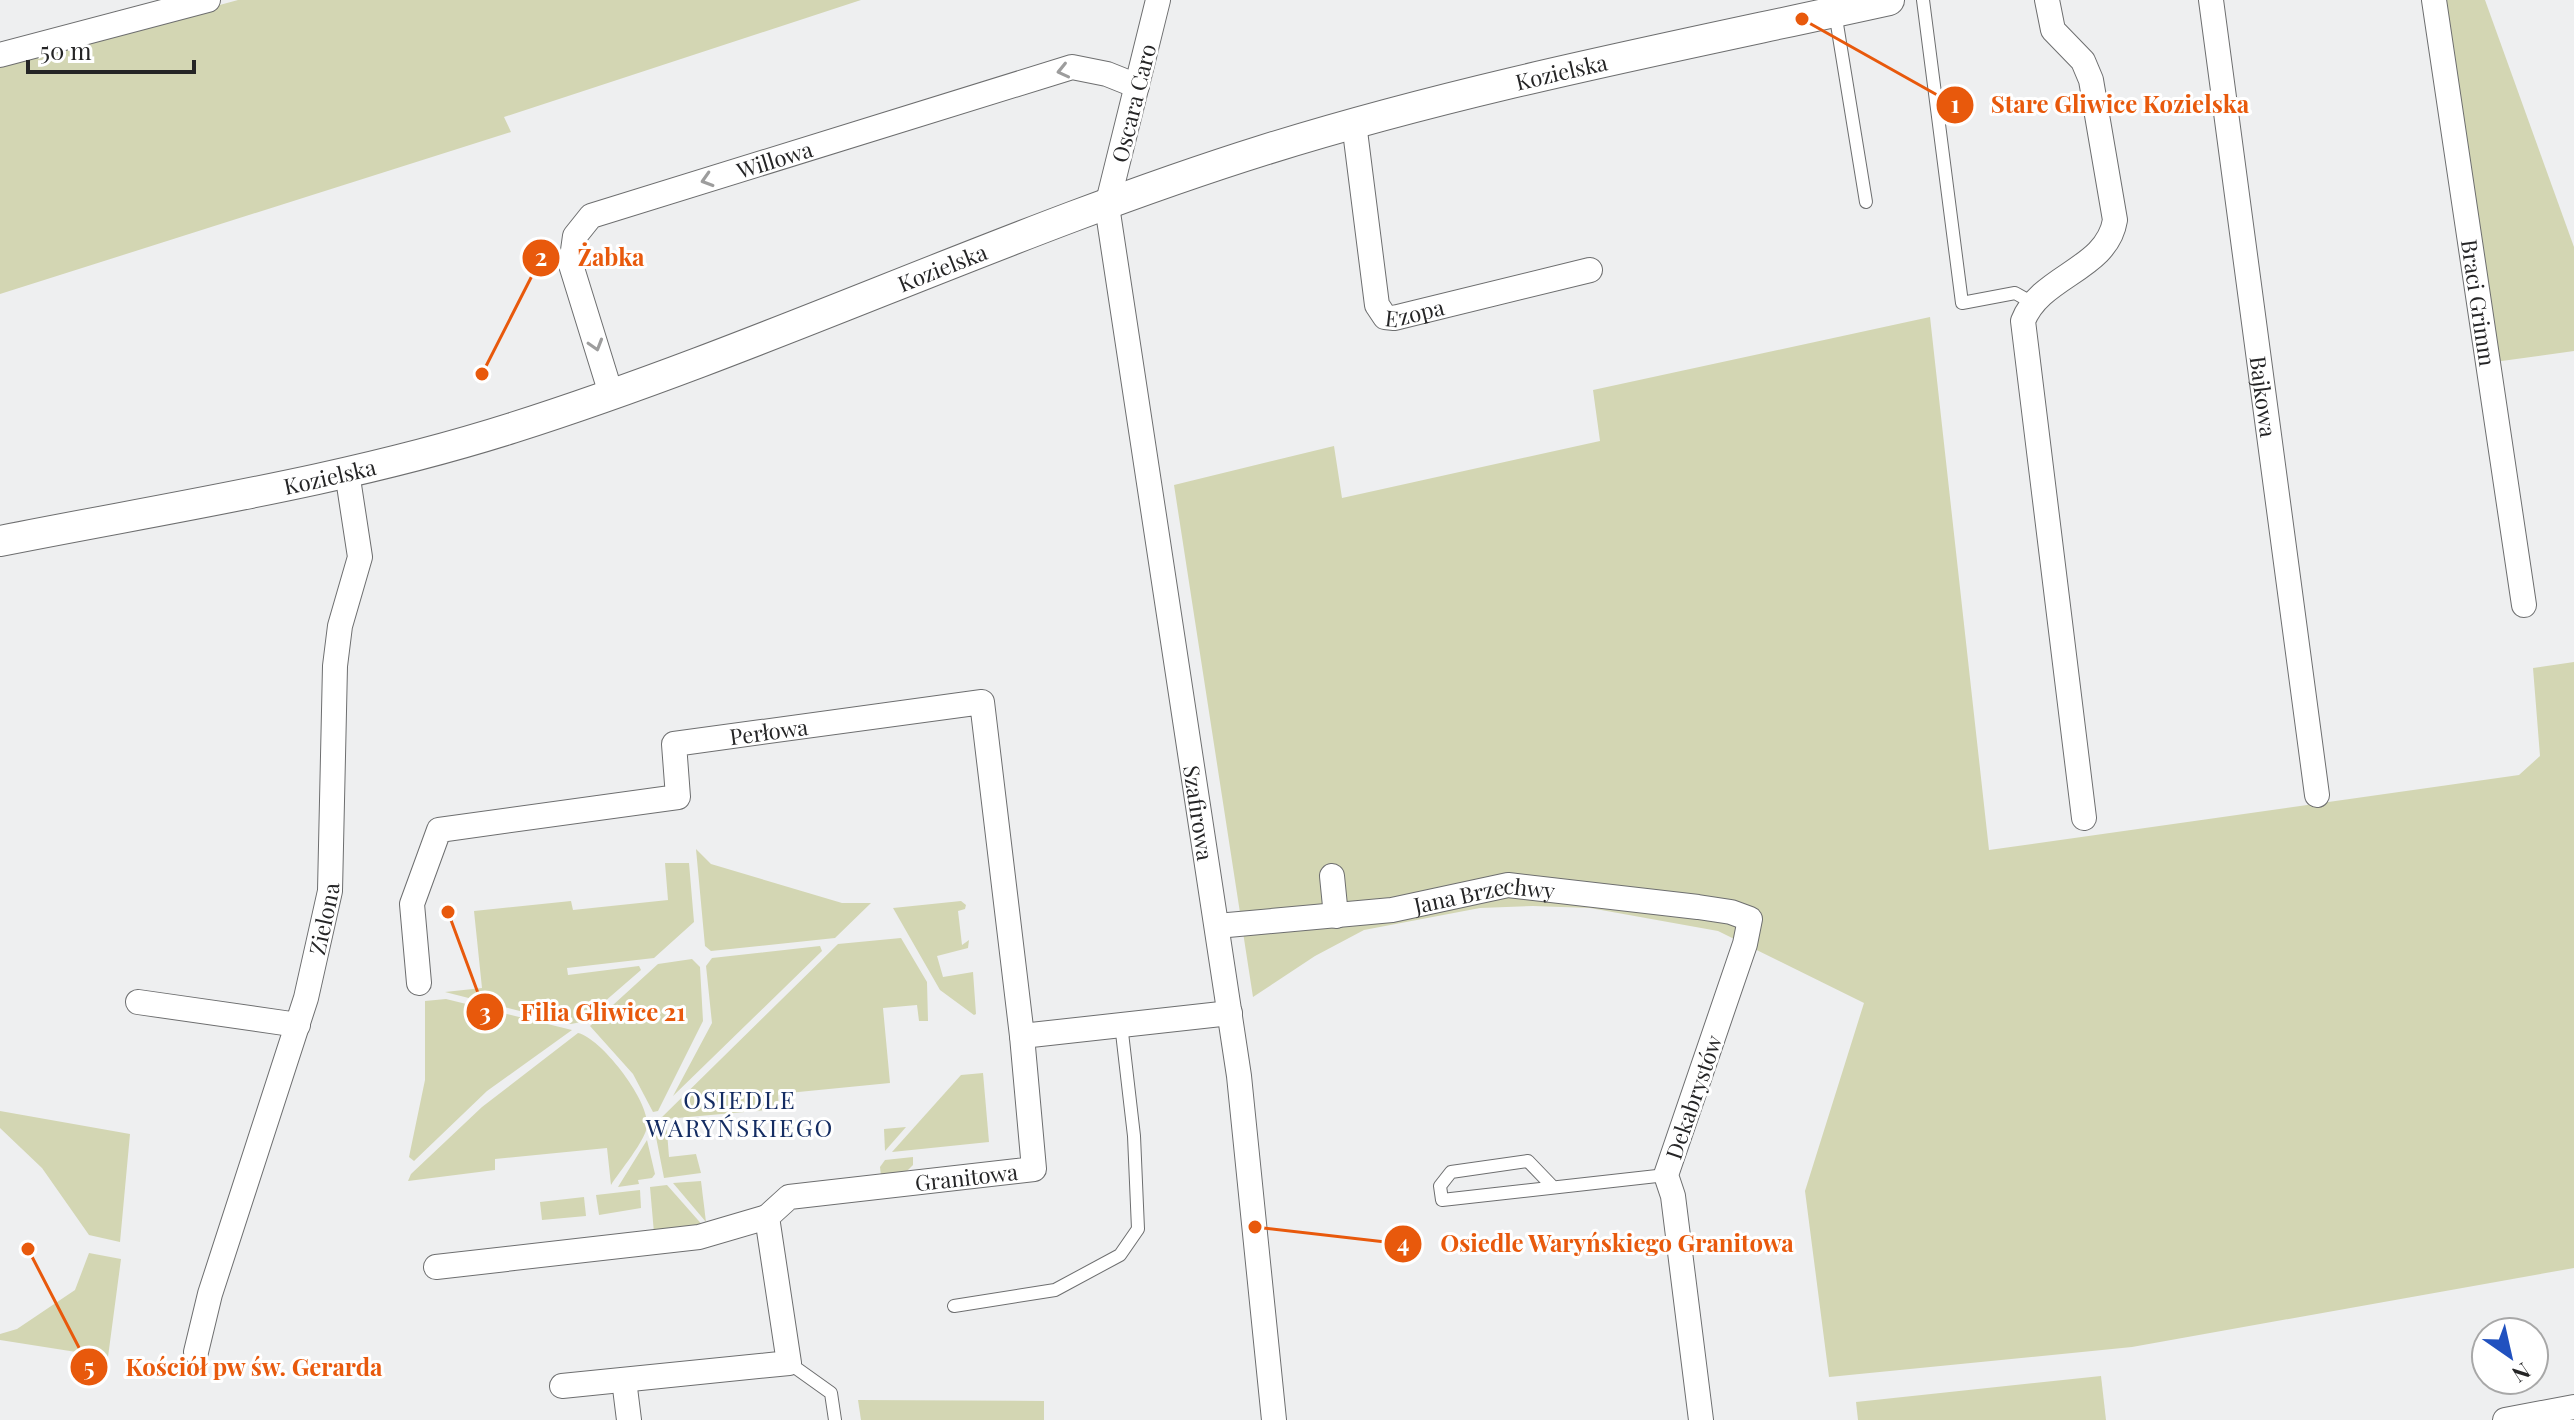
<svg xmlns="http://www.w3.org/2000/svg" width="2574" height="1420" viewBox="0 0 2574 1420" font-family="'Playfair Display',serif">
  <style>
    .green { fill: #d3d6b3 }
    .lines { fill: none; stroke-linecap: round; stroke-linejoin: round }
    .service-casing { stroke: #6d6e6f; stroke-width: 14 }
    .minor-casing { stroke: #6d6e6f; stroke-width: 26 }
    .tertiary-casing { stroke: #6d6e6f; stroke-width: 32 }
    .service { stroke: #fff; stroke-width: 12 }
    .minor { stroke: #fff; stroke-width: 24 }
    .tertiary { stroke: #fff; stroke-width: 30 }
    .oneway { stroke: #9d9d9d }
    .labels { text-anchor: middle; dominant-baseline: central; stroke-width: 6; stroke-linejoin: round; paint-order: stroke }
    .street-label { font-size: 22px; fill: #252526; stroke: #fff }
    .neighbourhood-label { font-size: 24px; letter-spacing: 2px; fill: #142c62; stroke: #fff }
    .leader { fill: none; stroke: #e8590c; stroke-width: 3 }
    .callout-dot { fill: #e8590c; stroke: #fff; stroke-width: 3 }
    .mark-label { font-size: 24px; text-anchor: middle; font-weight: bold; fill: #fff }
    .callout-label { font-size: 24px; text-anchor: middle; font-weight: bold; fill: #e8590c; stroke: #fff; stroke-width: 6; stroke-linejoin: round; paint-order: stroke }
  </style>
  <rect width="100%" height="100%" fill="#eeeff0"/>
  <g class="green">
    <path d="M238,0H861L504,117L511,132L0,294V65Z"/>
    <path d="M2434,0H2485L2574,247V351L2487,363Z"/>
    <path d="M1930,317L1989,850L2519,775L2540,756L2533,668L2574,662V1268L2132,1347L1829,1377L1805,1191L1864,1003L1718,931L1590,908L1533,906L1480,908L1364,930L1315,956L1253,997L1174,485L1334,446L1342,498L1600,441L1593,390Z"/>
    <path d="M696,849L711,864L842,903H871L835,938L711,951L705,946Z"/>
    <path d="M665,863H689L694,922L654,958L567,968L568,975L639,966L641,970L581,1022L571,1024L445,992L482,988L474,911L571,901L573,910L668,900Z"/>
    <path d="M961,901L966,905L965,909L958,911L962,945L969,940L968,948L937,956L943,977L973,972L976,1014L974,1015L940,990L893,908Z"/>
    <path d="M901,938L927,982L928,1021H919L917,1005L883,1008L890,1083L778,1094L779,1109L666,1119L669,1157L696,1154L701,1173L664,1178L656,1137L660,1119L838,944Z"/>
    <path d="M820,946L822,951L673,1096L712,1023L706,966L712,958Z"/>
    <path d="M692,959L700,967L703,1021L658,1111L653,1112L633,1074L590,1026L658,964Z"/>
    <path d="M446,999L572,1030L487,1091L414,1161L409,1157L425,1080V1001Z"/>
    <path d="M578,1033C601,1038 650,1101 647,1126C646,1140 619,1172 611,1185L607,1148L495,1159V1170L408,1181L411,1174L482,1107Z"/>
    <path d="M983,1073L989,1142L892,1152L961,1075Z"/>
    <path d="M0,1111L130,1134L120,1242L89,1235L42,1168L0,1128Z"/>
    <path d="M906,1127L885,1151L884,1129Z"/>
    <path d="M647,1140L655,1174L652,1178L638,1180L639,1184L618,1187Z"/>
    <path d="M913,1157V1165L905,1173L881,1176L880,1167L885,1160Z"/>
    <path d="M701,1181L706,1222L673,1183Z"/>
    <path d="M667,1185L705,1228L654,1233L650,1187Z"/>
    <path d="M640,1190L641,1208L599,1215L596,1195Z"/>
    <path d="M584,1197L586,1216L542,1220L540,1202Z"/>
    <path d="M89,1253L121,1259L108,1357L0,1340V1334L17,1329L75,1290Z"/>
    <path d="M2101,1376L2106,1420H1858L1856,1402Z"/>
    <path d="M858,1400L1044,1401V1420H861Z"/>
  </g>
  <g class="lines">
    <defs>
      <g id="service">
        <path d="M1923,0L1962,303L2015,293L2033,303"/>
        <path d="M1835,12L1866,202"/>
        <path d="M1553,1187L1528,1161L1451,1172L1440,1186L1442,1200L1666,1175"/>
        <path d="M954,1306L1055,1290L1120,1255L1138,1229L1134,1136L1121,1024"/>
        <path d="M789,1363L831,1393L835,1420"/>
      </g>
      <g id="minor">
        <path id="s1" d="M1158,0L1107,206L1239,1076L1274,1420"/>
        <path d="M2047,0L2053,30L2083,61L2091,80L2115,220C2107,270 2041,275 2023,321L2084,818"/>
        <path id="s2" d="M2211,0L2317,795"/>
        <path id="s3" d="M2434,0L2524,605"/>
        <path d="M0,55L208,0"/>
        <path id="s4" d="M1354,123L1377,305L1385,317L1394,318L1590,270"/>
        <path id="s5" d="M611,394L571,265L575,236L591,216L1072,67L1107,74L1137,86"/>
        <path d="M1332,876L1336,916"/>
        <path id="s6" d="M1217,926L1392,910L1508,885L1698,907L1731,912L1750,919L1745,944L1666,1175L1673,1196L1701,1420"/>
        <path id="s7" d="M419,983L412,904L439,830L678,797L674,744L982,702L1022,1036"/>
        <path d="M138,1002L298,1025"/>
        <path d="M436,1267L699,1237L767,1217"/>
        <path id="s8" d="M196,1352L210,1294L306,998L330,891L335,666L340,626L360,557L347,472"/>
        <path d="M624,1380L629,1420"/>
        <path id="s9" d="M562,1386L789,1363L767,1217L789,1197L1034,1169L1022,1036L1230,1013"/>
        <path d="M2505,1420L2574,1407"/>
      </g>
      <g id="tertiary">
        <path id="s10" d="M0,541C171,507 345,481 512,428C767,347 1009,230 1264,150C1469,86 1680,46 1889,0"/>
      </g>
    </defs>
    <use href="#service" class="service-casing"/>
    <use href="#minor" class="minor-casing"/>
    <use href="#tertiary" class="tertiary-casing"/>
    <use href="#service" class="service"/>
    <use href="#minor" class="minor"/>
    <use href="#tertiary" class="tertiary"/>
  </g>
  <defs><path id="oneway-chevron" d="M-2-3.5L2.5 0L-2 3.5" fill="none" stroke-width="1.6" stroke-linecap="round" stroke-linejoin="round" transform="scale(2)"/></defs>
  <g class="oneway">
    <use href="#oneway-chevron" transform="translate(1063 71) rotate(167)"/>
    <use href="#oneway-chevron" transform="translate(707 180) rotate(163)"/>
    <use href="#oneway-chevron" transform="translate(596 345) rotate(73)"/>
  </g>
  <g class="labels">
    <g class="street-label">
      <text stroke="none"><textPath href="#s10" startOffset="1634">Kozielska</textPath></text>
      <text transform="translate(1133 103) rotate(-76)">Oscara Caro</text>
      <text stroke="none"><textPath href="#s5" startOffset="382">Willowa</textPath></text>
      <text stroke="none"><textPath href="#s10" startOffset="984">Kozielska</textPath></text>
      <text stroke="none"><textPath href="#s3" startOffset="306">Braci Grimm</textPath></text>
      <text stroke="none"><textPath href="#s4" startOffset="228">Ezopa</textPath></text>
      <text stroke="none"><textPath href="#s2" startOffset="400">Bajkowa</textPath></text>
      <text stroke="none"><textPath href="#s10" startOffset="336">Kozielska</textPath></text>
      <text stroke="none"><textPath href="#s7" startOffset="548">Perłowa</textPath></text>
      <text stroke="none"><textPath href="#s1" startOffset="826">Szafirowa</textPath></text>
      <text stroke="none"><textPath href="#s6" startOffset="270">Jana Brzechwy</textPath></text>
      <text stroke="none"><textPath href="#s8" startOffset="452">Zielona</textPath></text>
      <text transform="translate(1693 1097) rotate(-71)">Dekabrystów</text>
      <text stroke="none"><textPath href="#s9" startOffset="584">Granitowa</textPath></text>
    </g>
    <g class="neighbourhood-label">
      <text x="740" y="1099">OSIEDLE<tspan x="740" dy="28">WARYŃSKIEGO</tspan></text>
    </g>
  </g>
  <path class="leader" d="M1802 19L1955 105M482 374L541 258M448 912L485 1012M1255 1227L1403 1244M28 1249L89 1367"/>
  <g class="callout-dot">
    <circle cx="1802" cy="19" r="8"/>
    <circle cx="482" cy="374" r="8"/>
    <circle cx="448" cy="912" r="8"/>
    <circle cx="1255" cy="1227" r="8"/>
    <circle cx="28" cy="1249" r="8"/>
    <circle cx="1955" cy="105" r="20"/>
    <circle cx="541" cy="258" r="20"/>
    <circle cx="485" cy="1012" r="20"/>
    <circle cx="1403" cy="1244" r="20"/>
    <circle cx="89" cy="1367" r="20"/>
  </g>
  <g class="mark-label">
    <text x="1955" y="113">1</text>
    <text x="541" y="266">2</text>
    <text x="485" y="1021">3</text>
    <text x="1403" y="1252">4</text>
    <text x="89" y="1376">5</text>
  </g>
  <g class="callout-label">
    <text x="2120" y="113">Stare Gliwice Kozielska</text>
    <text x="611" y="266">Żabka</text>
    <text x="603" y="1021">Filia Gliwice 21</text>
    <text x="1617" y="1252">Osiedle Waryńskiego Granitowa</text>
    <text x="254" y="1376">Kościół pw św. Gerarda</text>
  </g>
  <g transform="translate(2510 1356) rotate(146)"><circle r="38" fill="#ffffff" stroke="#a8a8a8" stroke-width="2"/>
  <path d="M0-6L14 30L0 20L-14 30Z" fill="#2151bf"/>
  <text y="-12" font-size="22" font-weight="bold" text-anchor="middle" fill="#252526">N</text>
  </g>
  <path d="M28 60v12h166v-12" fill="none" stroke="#252526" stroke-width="4"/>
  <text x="40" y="60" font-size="24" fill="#252526" stroke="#ffffff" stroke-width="6" paint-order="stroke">50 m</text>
</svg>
